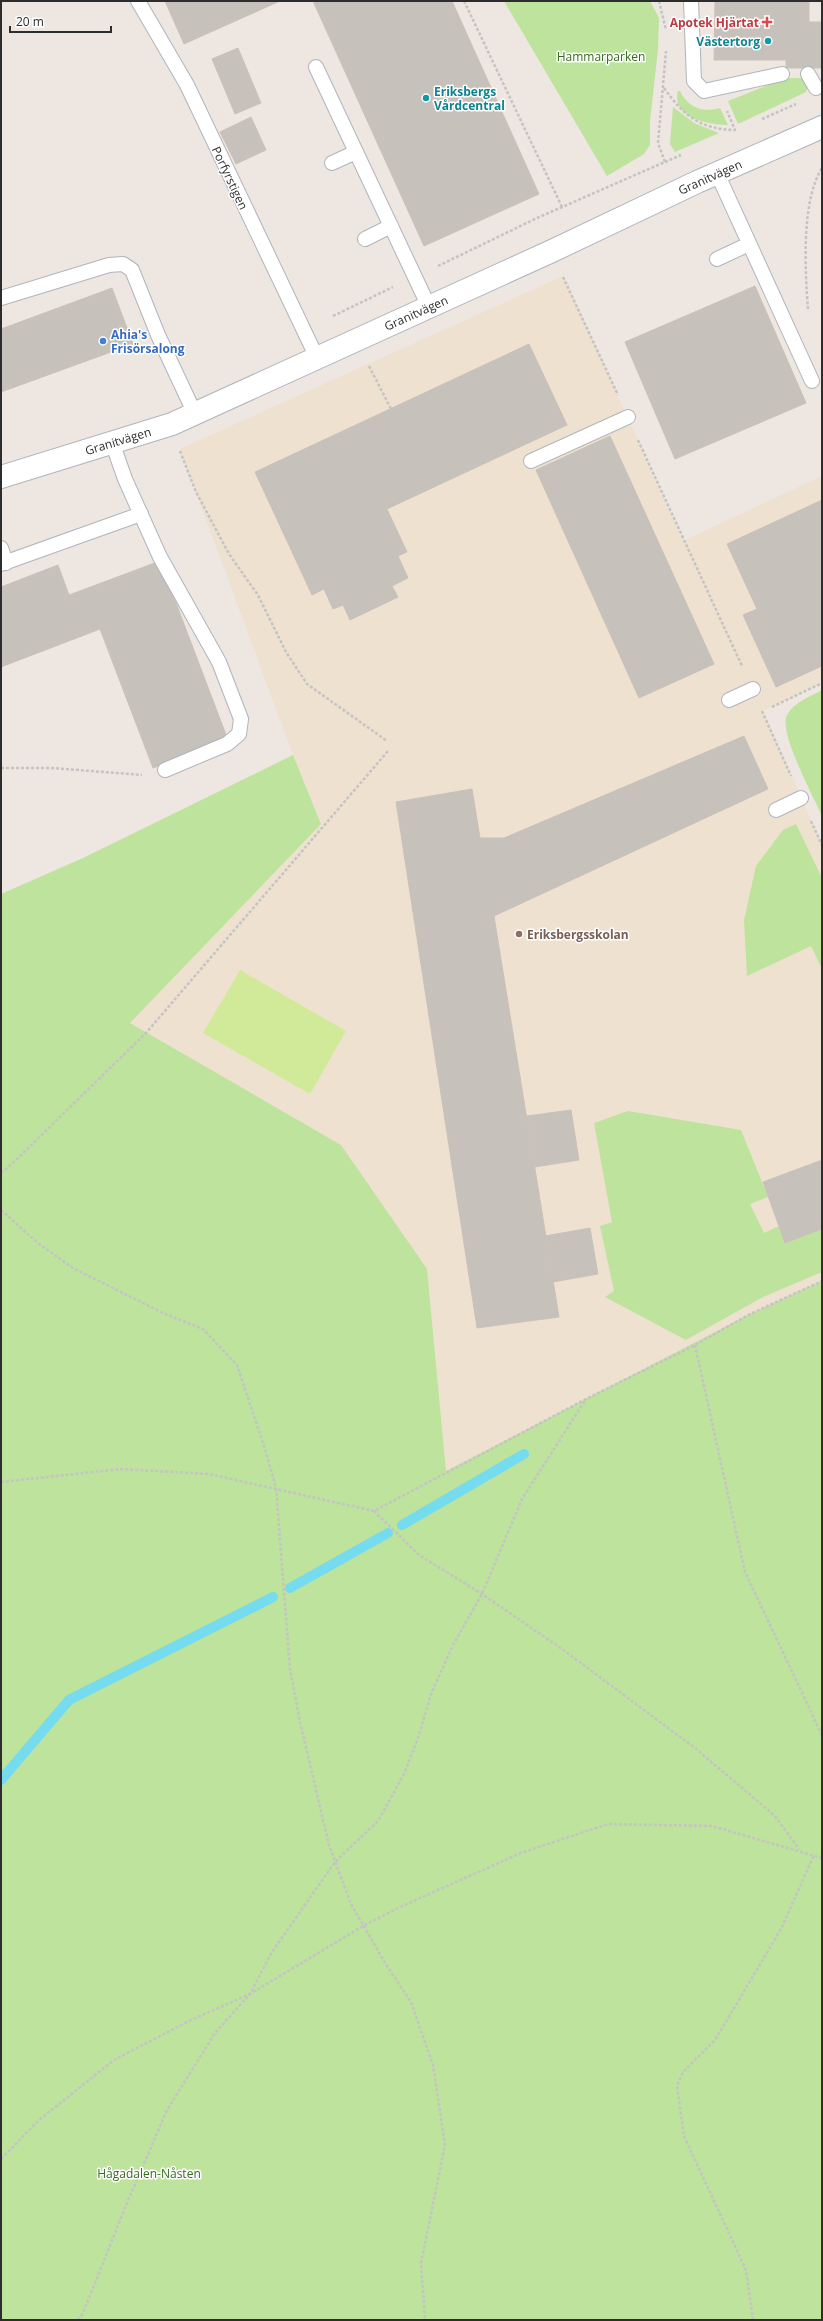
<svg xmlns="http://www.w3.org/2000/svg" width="823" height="2321" viewBox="0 0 823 2321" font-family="'Open Sans',sans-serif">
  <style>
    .education { fill: #efe1d0 }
    .green { fill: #bde39d }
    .pitch { fill: #d1ea99 }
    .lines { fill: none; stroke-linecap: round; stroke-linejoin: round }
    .stream { stroke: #75dbee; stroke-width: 10 }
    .building { fill: #c7c1bb; stroke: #cac2b9 }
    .service-casing { stroke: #b0b4bd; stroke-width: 16 }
    .minor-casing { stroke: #b0b4bd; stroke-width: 24 }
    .path { stroke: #c4c4c4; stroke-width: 2.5; stroke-dasharray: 3 2; stroke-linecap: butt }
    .service { stroke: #fff; stroke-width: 14 }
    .minor { stroke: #fff; stroke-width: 22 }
    .health-dot { fill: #e0444e; stroke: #fff; stroke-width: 1.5 }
    .culture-dot { fill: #0f9aa8; stroke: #fff; stroke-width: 1.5 }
    .shop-dot { fill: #3f7fe0; stroke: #fff; stroke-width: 1.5 }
    .education-dot { fill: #8d6e63; stroke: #fff; stroke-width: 1.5 }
    .labels { text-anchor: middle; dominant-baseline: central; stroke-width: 3; stroke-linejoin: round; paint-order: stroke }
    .health-label { font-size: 12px; font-weight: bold; fill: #be3a42; stroke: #fff; text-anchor: end }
    .culture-label { font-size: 12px; font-weight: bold; fill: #0d838f; stroke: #fff; text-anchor: end }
    .park-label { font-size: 12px; fill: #356b1c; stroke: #fff }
    .street-label { font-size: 12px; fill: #2d2d2d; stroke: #fff }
    .shop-label { font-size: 12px; font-weight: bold; fill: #366cbe; stroke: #fff; text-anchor: start }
    .education-label { font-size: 12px; font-weight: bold; fill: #785e54; stroke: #fff; text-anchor: start }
  </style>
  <rect width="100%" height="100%" fill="#eee6e0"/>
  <path class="education" d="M563,276L584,320L683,541L822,476V683L763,711L822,845V1281L748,1315L446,1471L427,1269L146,1033L130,1023L321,823L293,755L180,449Z"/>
  <g class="green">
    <path d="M504,1H650L659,18L658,49L650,121V145L644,154L607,176Z"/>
    <path d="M786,78H806L808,86L806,92L738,124L728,101Z"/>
    <path d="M678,91H680C688,108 703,113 720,108L728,125C710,125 671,118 678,91Z"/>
    <path d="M673,107L694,123L719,133L675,152L670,144Z"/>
    <path d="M822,690V816C814,797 778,732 787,715C794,702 810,697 822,690Z"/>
    <path d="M293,755L321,824L130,1023L341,1145L427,1269L446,1471L748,1315L822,1281V2320H1V894L83,858Z"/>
    <path d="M796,824L822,878V969L811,946L747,976L744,920L756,866L783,830Z"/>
    <path d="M628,1111L741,1130L768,1197L750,1204L764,1233L779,1226L786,1243L822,1229V1272L763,1297L686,1340L605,1297L614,1291L600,1226L612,1222L594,1123Z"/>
  </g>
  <path class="pitch" d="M240,970L346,1031L310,1094L203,1033Z"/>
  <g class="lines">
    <g class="stream">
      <path d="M402,1525L524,1454"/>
      <path d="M290,1588L388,1533"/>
      <path d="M1,1780L69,1700L273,1597"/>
    </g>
  </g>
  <g class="building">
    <path d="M165,1H280L184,44Z"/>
    <path d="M313,1H452L539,194L424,246Z"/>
    <path d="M715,1H809V22H822V68H786V60H714Z"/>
    <path d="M238,48L261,103L235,114L212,59Z"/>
    <path d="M251,117L266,150L236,164L220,132Z"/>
    <path d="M755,286L806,403L675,459L625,342Z"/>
    <path d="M112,288L133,344L1,392V329Z"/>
    <path d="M529,344L567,425L387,509L407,552L398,556L408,578L392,586L398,597L350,620L343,605L333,609L324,589L312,595L255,472Z"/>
    <path d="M610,436L714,664L639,698L536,470Z"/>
    <path d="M822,500V666L776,687L743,615L757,609L727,544Z"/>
    <path d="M160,561L228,740L153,768L100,629L1,667V587L58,565L69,595Z"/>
    <path d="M744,736L768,789L494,916L559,1317L477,1328L396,802L472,789L480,838H504Z"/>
    <path d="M571,1110L579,1160L535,1167L527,1116Z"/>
    <path d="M822,1160V1229L785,1243L763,1182Z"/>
    <path d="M590,1228L598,1274L553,1282L545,1236Z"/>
  </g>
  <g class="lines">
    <defs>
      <g id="service">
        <path d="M138,1L187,85L317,358"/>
        <path d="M691,1L694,81L704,91L782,74"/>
        <path d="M316,67L429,307"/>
        <path d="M808,74L816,88"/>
        <path d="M332,163L356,152"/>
        <path d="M717,173L812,381"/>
        <path d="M365,239L391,226"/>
        <path d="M717,259L749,244"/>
        <path d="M1,298L109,265L123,264L132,270L158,335L195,414"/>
        <path d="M112,442L125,479L160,557L219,662L241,719L239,734L227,744L165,770"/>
        <path d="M531,461L628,417"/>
        <path d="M1,548L6,563"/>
        <path d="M1,564L141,514"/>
        <path d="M729,700L753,689"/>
        <path d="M776,810L801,798"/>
      </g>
      <path id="minor" d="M1,477L172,424L552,251L697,182L822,127"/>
    </defs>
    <use href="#service" class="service-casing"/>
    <use href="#minor" class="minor-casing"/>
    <g class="path">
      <path d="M464,1L562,207"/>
      <path d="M659,1L666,30"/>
      <path d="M664,88C684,116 700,129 735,130L727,111"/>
      <path d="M762,119L796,104"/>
      <path d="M665,162L681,155"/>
      <path d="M438,266L537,218L665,162L658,143L666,51"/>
      <path d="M563,277L618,395"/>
      <path d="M808,309C805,271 801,201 822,168"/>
      <path d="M333,316L393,287"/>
      <path d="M369,366L391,409"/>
      <path d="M638,440L742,666"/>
      <path d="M180,451L196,492L229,554L258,595L286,652L307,684L387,741"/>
      <path d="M772,707L822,683"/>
      <path d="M762,711L791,776"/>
      <path d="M1,768H52L142,775"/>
      <path d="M811,821L822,845"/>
      <path d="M1,1173L17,1159L146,1033L388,751"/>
      <path d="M1,1210L39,1244L73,1268L165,1314L203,1329L237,1365L266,1452L276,1488L290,1669L300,1722L329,1845L351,1904L385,1963L411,2002L433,2065L445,2145L421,2263L425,2320"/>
      <path d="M695,1345L745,1572L822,1735"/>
      <path d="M1,1482L121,1469L209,1474L374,1511L586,1399L695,1345L748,1315L822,1281"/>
      <path d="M374,1511L419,1555L482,1594L562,1649L695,1748L775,1816L799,1849"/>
      <path d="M1,2159L38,2121L114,2060L191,2020L250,1994L272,1952L335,1862L378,1821L404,1774L418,1738L431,1694L453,1645L482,1594L522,1499L586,1399"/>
      <path d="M78,2320L83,2313L127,2203L167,2110L215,2033L250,1994L363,1926L400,1907L521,1853L608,1824L712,1826L822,1858"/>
      <path d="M753,2320L746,2270L684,2136L677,2086L683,2072L715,2040L781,1929L814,1855"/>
    </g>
    <use href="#service" class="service"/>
    <use href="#minor" class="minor"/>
  </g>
  <path class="health-dot" d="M765 16h4v4h4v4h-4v4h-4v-4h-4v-4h4z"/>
  <g class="culture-dot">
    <circle cx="768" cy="41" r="4"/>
    <circle cx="426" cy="98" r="4"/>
  </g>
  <circle class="shop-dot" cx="103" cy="341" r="4"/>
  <circle class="education-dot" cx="519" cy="934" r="4"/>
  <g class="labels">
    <g class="health-label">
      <text x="759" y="22">Apotek Hjärtat</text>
    </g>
    <g class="culture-label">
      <text x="760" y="41">Västertorg</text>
      <text x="434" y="91" text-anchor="start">Eriksbergs<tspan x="434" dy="14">Vårdcentral</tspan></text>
    </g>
    <g class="park-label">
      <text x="601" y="56">Hammarparken</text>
      <text x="149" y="2173">Hågadalen-Nåsten</text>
    </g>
    <g class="street-label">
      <text transform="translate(710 177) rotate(-24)">Granitvägen</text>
      <text transform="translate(230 178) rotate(65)">Porfyrstigen</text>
      <text transform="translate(416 313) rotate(-24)">Granitvägen</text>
      <text transform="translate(118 441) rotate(-17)">Granitvägen</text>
    </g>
    <g class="shop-label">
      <text x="111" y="334">Ahia's<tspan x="111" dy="14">Frisörsalong</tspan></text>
    </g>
    <g class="education-label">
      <text x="527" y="934">Eriksbergsskolan</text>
    </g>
  </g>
  <rect width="823" height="2321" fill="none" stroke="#2d2d2d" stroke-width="4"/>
  <path d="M10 26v6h101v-6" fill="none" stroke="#2d2d2d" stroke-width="2"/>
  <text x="16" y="26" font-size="12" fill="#2d2d2d" stroke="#ffffff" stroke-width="3" paint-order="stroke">20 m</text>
</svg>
